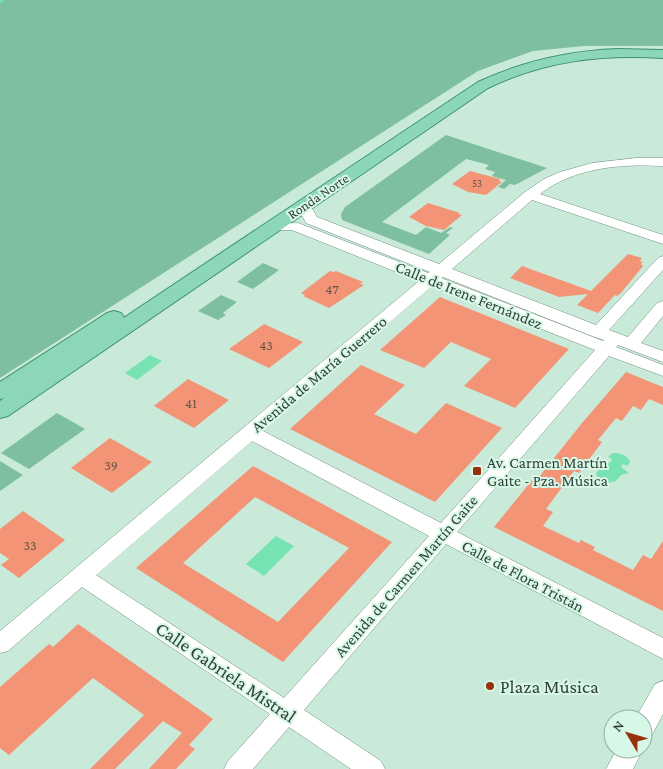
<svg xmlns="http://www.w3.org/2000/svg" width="663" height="769" viewBox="0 0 663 769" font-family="'Crimson Pro',serif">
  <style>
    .green { fill: #7ebf9f }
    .water { fill: #77e3b2 }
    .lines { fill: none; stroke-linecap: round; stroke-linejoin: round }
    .stream { stroke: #77e3b2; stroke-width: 2.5 }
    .building { fill: #f39476; fill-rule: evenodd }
    .minor-casing { stroke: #729080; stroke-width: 1 }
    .major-casing { stroke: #3c916e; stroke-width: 2 }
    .minor { fill: #fff; fill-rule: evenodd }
    .major { fill: #8dd7b9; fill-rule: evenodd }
    .poi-dot { fill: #98320c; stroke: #d7f8e6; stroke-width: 2 }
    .labels { text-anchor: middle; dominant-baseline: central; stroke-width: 4; stroke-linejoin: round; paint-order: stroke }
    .far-number-label { font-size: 11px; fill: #635548 }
    .far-street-label { font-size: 14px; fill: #334039; stroke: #d7f8e6 }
    .number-label { font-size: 14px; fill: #635548 }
    .street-label { font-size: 16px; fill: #334039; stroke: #d7f8e6 }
    .poi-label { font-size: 16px; fill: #334039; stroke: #d7f8e6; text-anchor: start }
    .near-street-label { font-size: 19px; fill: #334039; stroke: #d7f8e6 }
    .near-poi-label { font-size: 19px; fill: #334039; stroke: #d7f8e6; text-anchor: start }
  </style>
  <rect width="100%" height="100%" fill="#caead9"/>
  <g class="green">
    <path d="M0,0H663V46H584L533,51L478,71L0,378Z"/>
    <path d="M446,135L547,168L515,185L510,184L504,189L498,187L506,180L492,176L495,172L485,169L489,165L466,159L382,222L416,235L426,227L441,233L450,227L453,228L446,233L450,235L429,254L342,220L341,214L345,207Z"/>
    <path d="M263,263L279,270L253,289L237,282Z"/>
    <path d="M221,295L237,302L223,313L226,315L218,320L198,311Z"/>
    <path d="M57,413L85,429L29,469L1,453Z"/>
    <path d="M0,461L23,475L0,491Z"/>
  </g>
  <g class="water">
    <path d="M150,355L162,361L137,380L125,373Z"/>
    <path d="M613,453C620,453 628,455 630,462L627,466L623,464L621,467L629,473L621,475L616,481L607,483L598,479L596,473L606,461L610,463L612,459L608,457Z"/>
    <path d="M276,536L294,546L264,576L246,564Z"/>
  </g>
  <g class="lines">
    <path class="stream" d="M0,2L3,0"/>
  </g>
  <g class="building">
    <path d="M470,171L500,179L499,181L502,182L486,195L468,192L452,184Z"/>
    <path d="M428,203L460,213L458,214L462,215L444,230L426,226L409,217Z"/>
    <path d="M628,254L642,258L640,261L643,262L641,264L643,266L621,293L617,296L615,295L598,313L577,305L588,294L559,297L510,278L522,266L591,291Z"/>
    <path d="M330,271L333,272L336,271L363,282L360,284L364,285L329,308L303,296L305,295L301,293Z"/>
    <path d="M440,297L569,349L515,408L464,386L491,359L451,342L424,368L380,350Z"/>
    <path d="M264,324L303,342L269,368L229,349Z"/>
    <path d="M361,365L405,385L374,414L416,434L446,403L502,428L435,502L290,429Z"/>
    <path d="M626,372L663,387V405L649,399L641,410L633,406L622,421L616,418L598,440L602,442L579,473L574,471L546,509L553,512L543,526L579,543L581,540L595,547L593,550L633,570L643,555L651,559L663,541V611L494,527L532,480L535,482L582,423Z"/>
    <path d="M188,379L229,400L194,428L154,406Z"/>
    <path d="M110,438L152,462L112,493L71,468Z"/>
    <path d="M253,466L392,542L283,662L136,568ZM255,497L349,548L278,622L183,563Z"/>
    <path d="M23,511L65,540L19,578L1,565L9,559L0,553V529Z"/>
    <path d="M78,624L213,719L189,745L195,749L176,769H149L182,733L163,721L115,769H90L144,715L93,678L9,755L0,748V687L49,644L53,647Z"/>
  </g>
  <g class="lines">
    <defs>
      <g id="minor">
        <path d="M636,158H663V166C621,164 575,167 540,194L663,235V244L532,200L452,269L596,325L658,258L663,256V270L609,330L628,337L657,303L663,301V316L641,343L663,351V362L618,345L616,347L663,365V376L609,356L457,532L663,638V659L446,544L304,710L381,761L385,769H351L289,727L253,769H224L228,761L270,714L82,587L8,651L0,653V631L419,281L292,230H268L266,227L268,224L298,223L428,273L430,272L306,223L297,206L304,202L309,203L317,217L439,264L525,192L544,179L560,172L592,163ZM443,277L592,336L604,340L603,341L441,278ZM432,286L595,350L441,523L263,431ZM252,441L429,536L284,698L96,575Z"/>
        <path d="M663,681V714L652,735L643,738V719H635L655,684Z"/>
        <path d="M643,748V749L633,769H606L617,749Z"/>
      </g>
      <path id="major" d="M617,49L663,50V58C601,54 544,61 488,88L8,416L0,418V401L4,398L0,399V382L107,313L114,311L121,313L124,317L122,319L478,82C523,61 568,51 617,49Z"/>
    </defs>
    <use href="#minor" class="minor-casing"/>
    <use href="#major" class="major-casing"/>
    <use href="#minor" class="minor"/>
    <use href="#major" class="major"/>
  </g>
  <g class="poi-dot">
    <rect x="472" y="466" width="10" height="10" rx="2.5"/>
    <circle cx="490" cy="686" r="5"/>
  </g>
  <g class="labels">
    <g class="far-number-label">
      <text x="477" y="183">53</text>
    </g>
    <g class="far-street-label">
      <text transform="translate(318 196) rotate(-34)">Ronda Norte</text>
    </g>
    <g class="number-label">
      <text x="332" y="289">47</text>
      <text x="266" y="345">43</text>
      <text x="191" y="403">41</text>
      <text x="111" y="465">39</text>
      <text x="30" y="545">33</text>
    </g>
    <g class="street-label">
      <text transform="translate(469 295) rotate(22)">Calle de Irene Fernández</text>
      <text transform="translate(319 374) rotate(-40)">Avenida de María Guerrero</text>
      <text transform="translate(406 576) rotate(-49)">Avenida de Carmen Martín Gaite</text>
      <text transform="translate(523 576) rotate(28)">Calle de Flora Tristán</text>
    </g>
    <g class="poi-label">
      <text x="487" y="462">Av. Carmen Martín<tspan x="487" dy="18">Gaite - Pza. Música</tspan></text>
    </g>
    <g class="near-street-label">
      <text transform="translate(226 672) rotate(34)">Calle Gabriela Mistral</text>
    </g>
    <g class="near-poi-label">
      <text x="500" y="686">Plaza Música</text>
    </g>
  </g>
  <g transform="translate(628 734) rotate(308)"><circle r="24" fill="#d7f8e6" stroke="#95aea1"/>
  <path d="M0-4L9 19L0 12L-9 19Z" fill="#98320c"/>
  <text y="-8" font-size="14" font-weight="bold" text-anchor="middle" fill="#334039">N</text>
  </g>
</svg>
